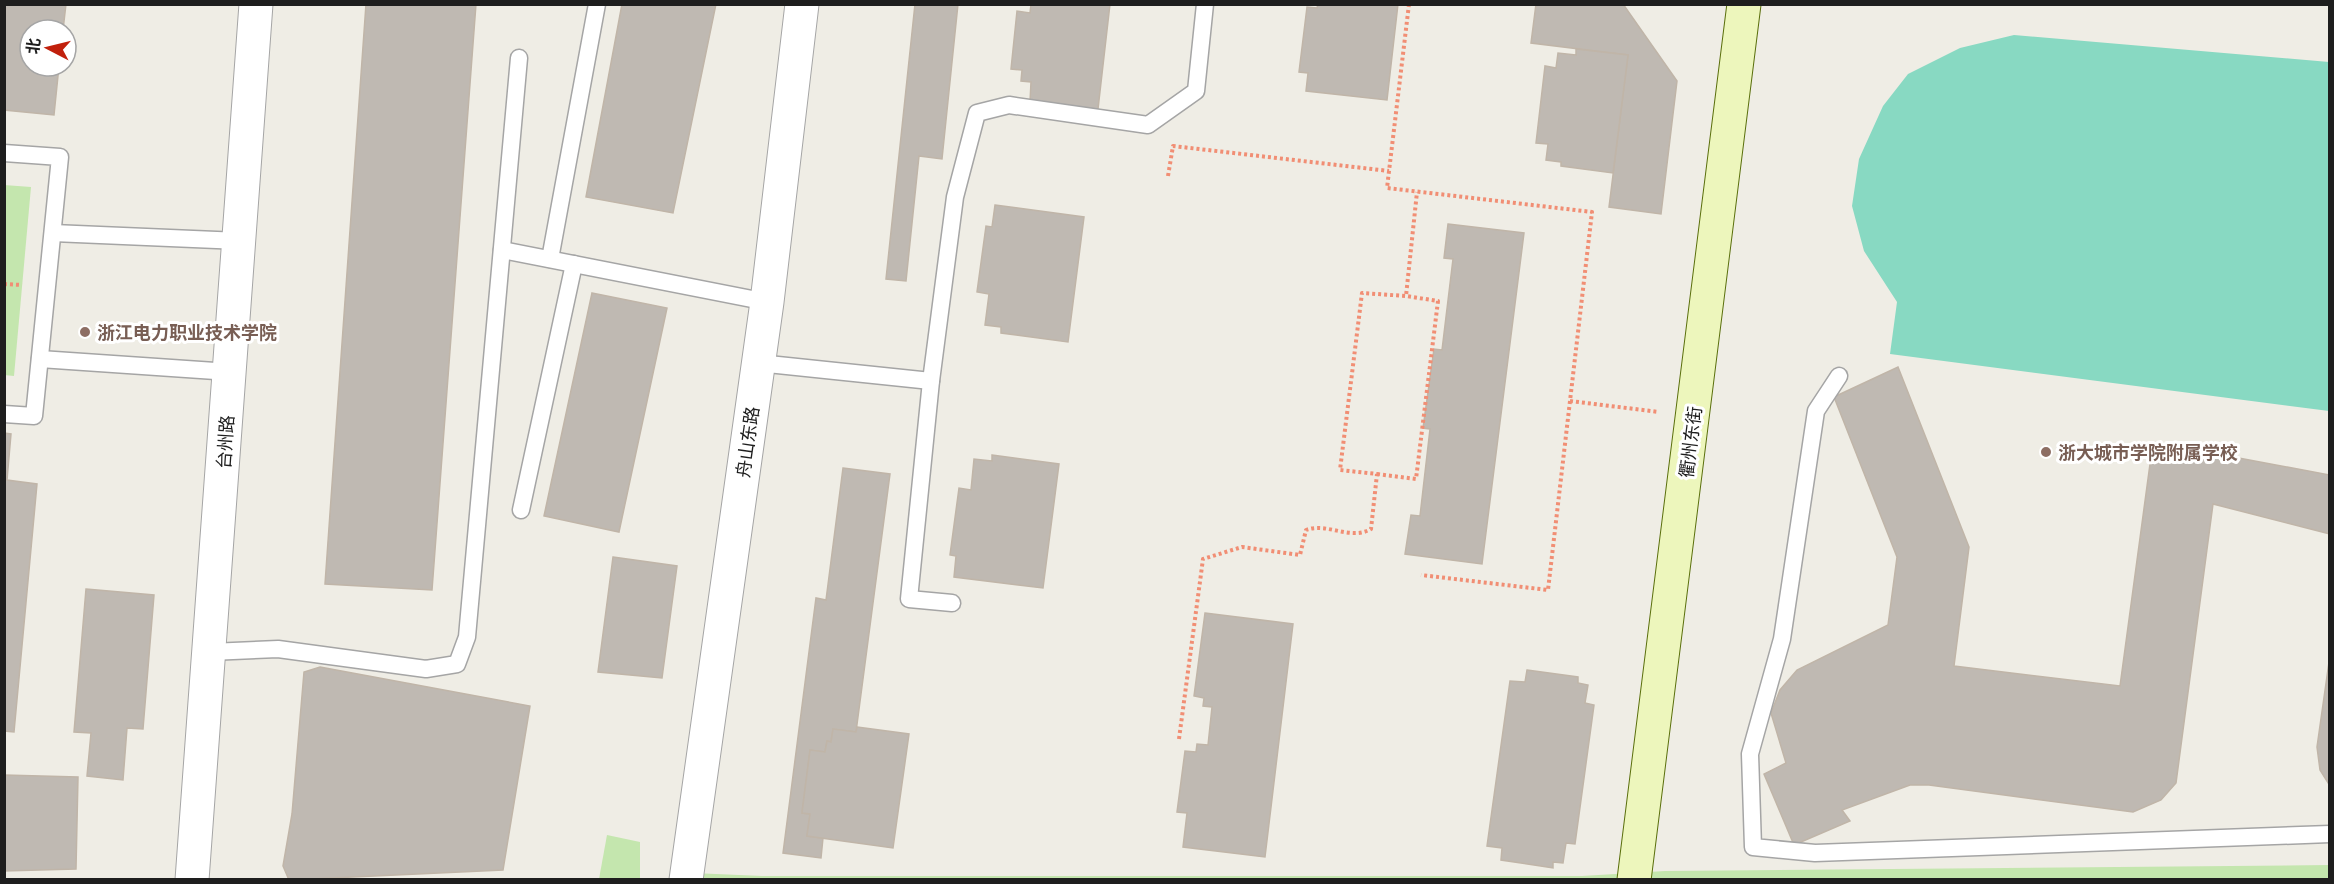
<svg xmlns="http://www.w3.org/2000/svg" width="2334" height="884" viewBox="0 0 2334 884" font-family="'Open Sans','Noto Sans SC',sans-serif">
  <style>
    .grass { fill: #c4e6ae }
    .pitch { fill: #88d9c2 }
    .building { fill: #bfb9b2; stroke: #c0b5a8; stroke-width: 1.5 }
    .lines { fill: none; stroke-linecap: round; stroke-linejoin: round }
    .lane-casing { stroke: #a5a5a5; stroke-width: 19 }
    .street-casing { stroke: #a5a5a5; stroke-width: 35 }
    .secondary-casing { stroke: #5a6f0c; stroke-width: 35 }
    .path { stroke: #f18e74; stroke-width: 4; stroke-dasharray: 3 3; stroke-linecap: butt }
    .lane { stroke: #fff; stroke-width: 16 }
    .street { stroke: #fff; stroke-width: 33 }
    .secondary { stroke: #edf6bc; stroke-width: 33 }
    .education-dot { fill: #8d6e63; stroke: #fff; stroke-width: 2 }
    .labels { text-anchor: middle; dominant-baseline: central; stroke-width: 6; stroke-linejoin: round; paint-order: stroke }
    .education-label { font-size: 18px; font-weight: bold; fill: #785e54; stroke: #fff; text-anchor: start }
    .street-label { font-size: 18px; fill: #1e1e1e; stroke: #fff }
  </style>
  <rect width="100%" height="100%" fill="#efede5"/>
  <g class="grass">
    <path d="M4,185L31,187L14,376L4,375Z"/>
    <path d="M607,835L640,842V879H599Z"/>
    <path d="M2330,865L2329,880H694L693,873L762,876H1582L1665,871Z"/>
  </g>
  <path class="pitch" d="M2014,35L2329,62V411L1890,354L1897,302L1864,251L1852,206L1859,159L1883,106L1908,74L1960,48Z"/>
  <g class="building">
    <path d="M4,4H66L63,30H30V66H59L54,115L4,110Z"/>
    <path d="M366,4H476L432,590L325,584Z"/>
    <path d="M622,4H716L673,213L586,197Z"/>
    <path d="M915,4H958L942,159L919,156L906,281L886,279Z"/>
    <path d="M1031,4H1110L1098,109L1030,102L1031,82L1021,81L1022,70L1011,69L1017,11L1030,13Z"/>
    <path d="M1318,4H1398L1387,100L1306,91L1308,73L1299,72L1307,7L1317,8Z"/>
    <path d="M1536,4H1623L1677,81L1661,214L1609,207L1628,55L1531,43Z"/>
    <path d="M1576,49L1628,55L1613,173L1561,166V162L1546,160L1548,144L1536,143L1545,66L1556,68L1558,53L1576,55Z"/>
    <path d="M995,205L1084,217L1068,342L1001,333V327L985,325L989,294L977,292L986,226L992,227Z"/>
    <path d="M1448,224L1524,233L1482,564L1405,554L1411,515L1420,516L1430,429L1423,428L1434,349L1442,350L1453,259L1444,258Z"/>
    <path d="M592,293L667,308L619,532L544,516Z"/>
    <path d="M1898,367L1969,547L1954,666L2120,686L2153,442L2330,475V534L2213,504L2176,783L2161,800L2133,812L1929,785H1910L1842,810L1850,821L1794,845L1764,774L1786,763L1771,713L1780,690L1797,670L1888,625L1897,557L1834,397Z"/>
    <path d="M4,433L11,434L7,480L37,484L14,732L4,731Z"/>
    <path d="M992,455L1059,464L1043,588L954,577L956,556L950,555L959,488L971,490L974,459L992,461Z"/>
    <path d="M843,468L890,474L856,732L833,729L831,742L827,741L825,752L810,750L802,813L810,814L807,836L823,838L821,858L783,853L816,598L826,600Z"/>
    <path d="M613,557L677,566L662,678L598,672Z"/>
    <path d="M86,589L154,595L143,729L127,728L123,780L87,776L91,733L74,732Z"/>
    <path d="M1205,613L1293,624L1265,857L1183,847L1187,813L1177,812L1185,751L1196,752L1197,744L1208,745L1212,707L1203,706L1204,698L1194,696Z"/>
    <path d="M2330,655V786L2320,770L2317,747Z"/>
    <path d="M320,667L530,706L503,870L289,880L283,866L292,814L304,672Z"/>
    <path d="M1527,670L1578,677V683L1588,685L1585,703L1594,705L1575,844L1566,843L1563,863L1553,862V868L1501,860L1502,848L1487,846L1510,681L1525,682Z"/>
    <path d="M857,727L909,734L893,848L807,836L810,814L802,813L810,750L825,752L827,741L831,742L833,729L856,732Z"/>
    <path d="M4,775L78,777L76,869L4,871Z"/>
  </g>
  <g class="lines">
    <defs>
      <g id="lane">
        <path d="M4,153L60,157L34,416L4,414"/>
        <path d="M53,233L240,241"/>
        <path d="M502,250L767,302"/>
        <path d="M550,259L597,4"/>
        <path d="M40,359L230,372"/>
        <path d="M758,363L931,381"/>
        <path d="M1839,376L1816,411L1782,639L1750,754L1753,847L1815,853L2330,834"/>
        <path d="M521,510L574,264"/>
        <path d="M952,603L909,599L931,381L955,197L977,113L1009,105L1148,125L1196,91L1205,4"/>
        <path d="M210,652L278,649L426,669L457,664L467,637L519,58"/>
      </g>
      <g id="street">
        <path d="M192,880L256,4"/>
        <path d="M686,880L767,302L802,4"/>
      </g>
      <path id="secondary" d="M1634,880L1744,4"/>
    </defs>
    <use href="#lane" class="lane-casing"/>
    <use href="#street" class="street-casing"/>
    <use href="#secondary" class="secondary-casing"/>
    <g class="path">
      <path d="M1409,4L1387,188L1592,212L1548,590L1421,575"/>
      <path d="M1168,176L1173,146L1389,171"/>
      <path d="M4,284L22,285"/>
      <path d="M1570,401L1659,412"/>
      <path d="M1377,474L1416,479L1438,301L1406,296"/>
      <path d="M1179,739L1203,559L1242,547L1300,555L1306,530C1327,522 1350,541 1371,529L1377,474L1340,470L1362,293L1406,296L1417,192"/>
    </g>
    <use href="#lane" class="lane"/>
    <use href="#street" class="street"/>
    <use href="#secondary" class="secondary"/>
  </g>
  <g class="education-dot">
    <circle cx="85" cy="332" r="6"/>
    <circle cx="2046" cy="452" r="6"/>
  </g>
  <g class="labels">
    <g class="education-label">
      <text x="97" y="332">浙江电力职业技术学院</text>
      <text x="2058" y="452">浙大城市学院附属学校</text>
    </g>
    <g class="street-label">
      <text transform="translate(225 442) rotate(-86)">台州路</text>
      <text transform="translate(747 442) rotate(-82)">舟山东路</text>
      <text transform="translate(1690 442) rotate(-83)">衢州东街</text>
    </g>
  </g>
  <rect width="2334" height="884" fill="none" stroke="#1e1e1e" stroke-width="12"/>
  <g transform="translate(48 48) rotate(277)"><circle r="28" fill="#ffffff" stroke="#a5a5a5" stroke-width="1.5"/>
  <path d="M0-4.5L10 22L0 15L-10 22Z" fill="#c1200c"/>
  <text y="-9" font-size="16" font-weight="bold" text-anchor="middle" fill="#1e1e1e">北</text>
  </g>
</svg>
